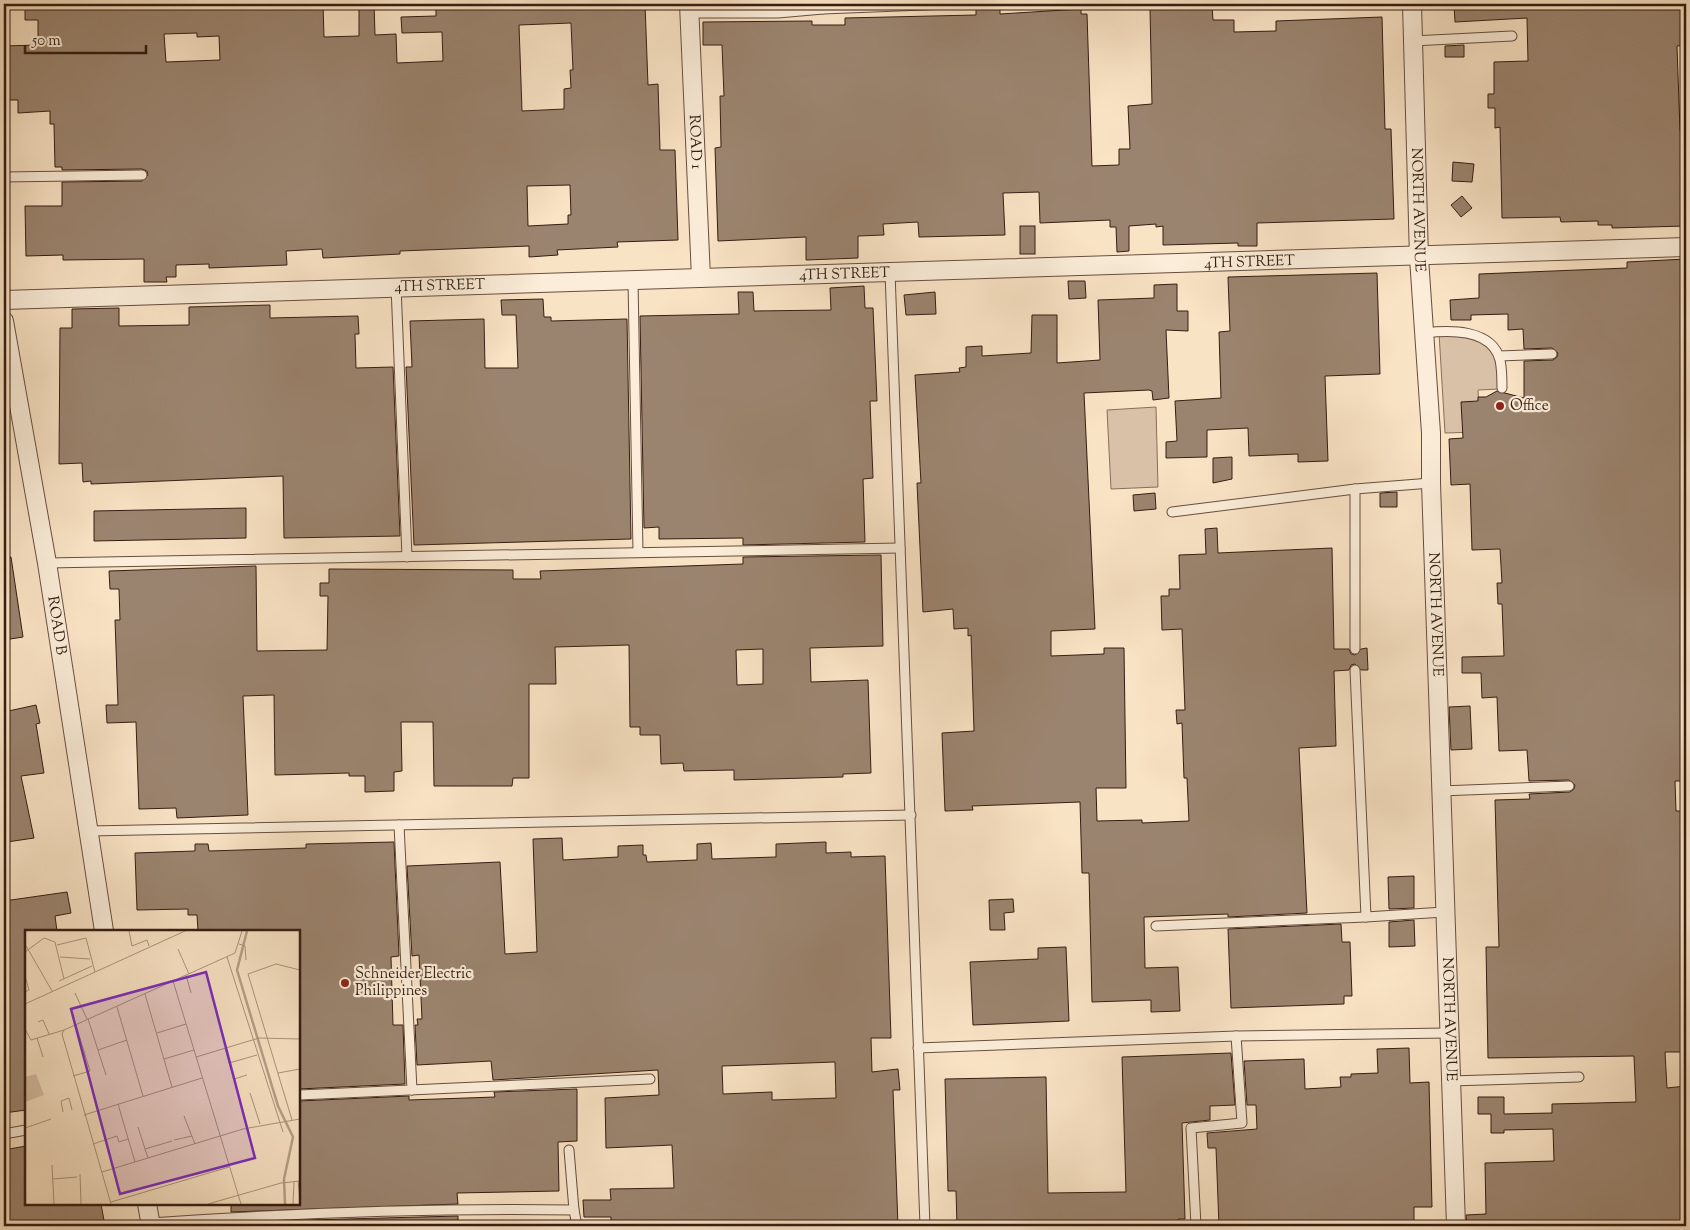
<svg xmlns="http://www.w3.org/2000/svg" width="1690" height="1230" viewBox="0 0 1690 1230" font-family="'Sorts Mill Goudy',serif">
  <style>
    .green { fill: #d8c1a7; stroke: #876f5c }
    .building { fill: #9b846f; stroke: #361d12; fill-rule: evenodd }
    .lines { fill: none; stroke-linecap: round; stroke-linejoin: round }
    .lane-casing { stroke: #674e3f; stroke-width: 11 }
    .street-casing { stroke: #674e3f; stroke-width: 20 }
    .lane { stroke: #fbedd9; stroke-width: 9 }
    .street { stroke: #fbedd9; stroke-width: 18 }
    .poi-dot { fill: #8f2418; stroke: #fbedd9; stroke-width: 2 }
    .labels { text-anchor: middle; dominant-baseline: central; stroke-width: 4.5; stroke-linejoin: round; paint-order: stroke }
    .street-label { font-size: 15px; fill: #361d12; stroke: #fbedd9 }
    .poi-label { font-size: 15px; fill: #361d12; stroke: #fbedd9; text-anchor: start }
    .inset-river { fill: none; stroke: #b7a088; stroke-width: 2.5 }
    .inset-road { fill: none; stroke: #ab947d; stroke-width: 1 }
    .view { fill: #7b2cbf; fill-opacity: 0.15; stroke: #7b2cbf; stroke-width: 2.5 }
    .inset-edge { fill: none; stroke: #361d12; stroke-width: 2.5 }
  </style>
  <rect width="100%" height="100%" fill="#f9e3c5"/>
  <filter id="stains"><feTurbulence type="fractalNoise" baseFrequency=".004" numOctaves="4"/><feColorMatrix values="0 0 0 0 .2 0 0 0 0 .09 0 0 0 0 .02 0 0 0 .5 -.17"/></filter>
  <radialGradient id="worn" r=".72"><stop offset=".6" stop-color="#630" stop-opacity="0"/><stop offset="1" stop-color="#630" stop-opacity=".3"/></radialGradient>
  <g class="green">
    <path d="M1439,333L1477,338L1497,356L1500,389L1478,390L1480,432L1445,433Z"/>
    <path d="M1156,407L1158,487L1111,489L1107,410Z"/>
  </g>
  <g class="building">
    <path d="M25,4H323L324,37L359,36V4H374L375,35L396,34L397,63L443,61L442,32L402,33L401,17L436,16V4H645L648,85L658,84L660,150H675L678,240L617,242L618,247L557,250L558,255L529,257V246L400,251V254L323,258L322,249L286,251L287,265L209,268V264L176,265V277H166L167,282H144V259L63,260V255L26,256L25,206H62V182L142,181L148,175L147,171L142,169L62,170V167H55L54,124H50V111L18,113V100H6L4,46L38,45V20H25ZM571,23L573,70H570L571,88L564,89V109L522,111L519,25ZM197,33V37L219,36L220,60L166,62L164,34ZM570,185L571,215H568V224L528,226L527,186Z"/>
    <path d="M976,4H1000V14L1081,9V14H1087L1092,166L1119,165V149H1130L1128,106L1152,104L1150,9L1212,6L1213,20H1234V32L1276,31V21L1382,17L1385,129H1391L1394,219L1257,223V246H1238V243L1163,245V226L1156,227V224L1129,226V251L1117,252L1116,227H1110V220L1040,223L1039,192L1003,193L1005,235L919,237L918,222L883,224L884,235L858,236V258L806,260V237L718,241L715,148L721,147L720,96H724L722,45H703V22L812,21V25H845V18L976,15Z"/>
    <path d="M1454,4H1686V45L1677,46L1680,131H1686V226L1612,228V225H1598V221L1561,222L1560,217L1502,218L1500,127L1495,128V108H1488V94H1494V62L1528,61L1527,18L1455,22Z"/>
    <path d="M1464,45V57H1445V46Z"/>
    <path d="M1453,162L1474,164L1472,182L1452,181Z"/>
    <path d="M1462,196L1472,208L1461,217L1451,205Z"/>
    <rect x="1020" y="226" width="15" height="28"/>
    <path d="M1686,259V781H1675L1676,811H1682L1686,933V1052H1665L1667,1088L1686,1086V1226H1467L1466,1215L1486,1214L1485,1163L1554,1161L1553,1129L1504,1130V1133H1491V1114H1478V1097H1504V1114L1552,1113V1104L1636,1102L1634,1056L1488,1058L1486,947H1499L1495,800L1530,799L1529,794L1570,792L1574,789L1575,785L1569,780L1529,781L1527,750L1499,751L1497,697L1482,698L1481,673H1462V657L1504,656L1502,604H1498L1497,583H1502L1500,549L1472,550L1470,484L1451,485L1449,439L1463,438L1461,402L1478,401V397H1486L1497,391L1524,398V361L1553,360L1557,357L1558,353L1552,348L1524,349L1523,329L1508,330V314L1471,315V320H1451L1450,300L1479,298V274L1627,268V262Z"/>
    <path d="M1377,273L1380,374L1325,376L1328,461L1298,462V454L1249,456L1248,428L1207,430V457L1166,458V442L1177,441L1175,401L1221,398L1219,332L1230,331L1228,277Z"/>
    <path d="M1068,281H1085L1086,298L1069,299Z"/>
    <path d="M1177,284V311H1188V331L1166,330L1169,398L1153,400L1152,391L1149,390L1084,393L1095,629L1051,631V656L1104,654V648H1124L1126,788H1096L1097,821L1142,820V823L1189,821L1187,778H1184L1182,723L1177,724L1176,710H1185L1182,629L1162,630L1161,596H1169V589H1180L1179,555L1206,554L1205,529L1217,528L1218,553L1332,548L1334,649H1349L1351,654L1355,655L1361,649L1367,648L1368,670H1361L1355,664L1351,665L1349,670L1334,671L1336,746L1299,748L1307,913L1228,917V914L1144,917L1145,968L1178,967L1180,1011L1151,1012V1000L1092,1002L1089,873H1082L1080,802L972,806L973,810L945,811L942,733L974,731L971,635L968,636V628L954,629L953,609L923,612L917,483H921L915,375L960,372L959,368L966,367V347L982,346V356L1031,353L1032,315H1057V363L1100,360L1098,300L1154,298V285Z"/>
    <path d="M864,286L865,308H873L877,401H870L873,478L863,479L865,542L743,545V538L659,539V527L644,528L640,316L739,314L738,292H753L754,311L831,310L830,288Z"/>
    <path d="M935,292L936,314L906,315L904,295Z"/>
    <path d="M543,299L544,317H551V321L627,319L631,539L414,545L406,367H412L410,321L484,319L485,368H518L516,315H502L501,300Z"/>
    <path d="M270,305V318L358,316L359,334H355L356,368L393,367L400,536L284,538L283,476L91,484V481L83,482L82,463L59,464L60,328H72V309L119,308V326L189,325V307Z"/>
    <path d="M1232,457V479L1213,483V458Z"/>
    <path d="M1397,492V507H1380V493Z"/>
    <path d="M1155,493L1156,509L1134,511L1133,495Z"/>
    <path d="M246,508V538L94,541V511Z"/>
    <path d="M881,555L883,646L810,648L811,682L868,680L871,773L843,774V777L734,780V770L684,771L683,763L661,764L660,735H640V727H630L629,645L555,647L556,684H529V778H513L512,786H434L433,722H401L402,771L394,772V791L365,792V776H349V773L275,775L274,695L243,696L248,815L177,818L176,808L139,809L136,722L107,723L106,705H118L115,620H120L119,589H110L109,571L256,566L257,651L327,650L328,596H320V583H329V569L513,570V579H541L540,571L743,564V557ZM763,649V684L737,685L736,650Z"/>
    <path d="M11,557L23,637L4,640V616H6L4,558Z"/>
    <path d="M36,705L40,723L36,724L44,773L21,776L34,838L7,842L4,825V712Z"/>
    <path d="M1470,706L1472,749L1451,750L1449,707Z"/>
    <path d="M562,838L563,860L618,857V846L643,845V855H646L647,862L697,860V844L711,843L712,859L776,857V844L826,842V853L851,852V857L885,856L891,1038H871L872,1072L898,1069L900,1090H893L898,1226H611V1217H584L583,1200H611L610,1189L674,1188L672,1145L606,1148L605,1098L659,1095L658,1070L493,1080L491,1061L417,1065L415,1025H418L417,1019H422L419,955L412,956L407,866L500,862L505,954L537,952L533,839ZM835,1062L836,1098L772,1100V1092L723,1094L722,1066Z"/>
    <path d="M394,842L399,956L391,957L393,1025H403L405,1084L299,1089V931H198L197,915H188V909L137,910L135,853L195,851V844H208L209,851L306,848V844Z"/>
    <path d="M1414,876V908L1389,909L1388,877Z"/>
    <path d="M67,892L71,913L55,916L57,931H26V1110L4,1113V901Z"/>
    <path d="M1013,899L1014,912L1004,913L1005,930H990L989,900Z"/>
    <path d="M1414,920L1415,946L1389,947V922Z"/>
    <path d="M1341,924L1342,942H1350L1352,996H1344V1004L1231,1008L1228,929Z"/>
    <path d="M1066,947L1069,1021L973,1025L970,962L1038,959V948Z"/>
    <path d="M1409,1048L1410,1083L1429,1082L1432,1207H1414V1226H1219L1216,1148H1208L1207,1133L1257,1129L1256,1105H1247L1244,1061L1304,1059L1305,1089L1341,1087L1340,1077H1351V1074L1378,1073L1377,1049Z"/>
    <path d="M1231,1053L1235,1105L1210,1106V1120L1182,1123L1185,1219H1178V1226H957L956,1191H948L945,1079L1046,1077L1048,1193L1126,1192L1122,1057Z"/>
    <path d="M577,1089V1141L558,1142L559,1191L457,1193L458,1204L231,1212V1204H299V1101L409,1096V1100L495,1097L494,1092Z"/>
    <path d="M26,1146V1204H101L105,1226H4V1150Z"/>
    <path d="M458,1216V1226H232V1224L309,1220Z"/>
  </g>
  <g class="lines">
    <defs>
      <g id="lane">
        <path d="M823,9L949,4"/>
        <path d="M689,13H778L823,9L822,4"/>
        <path d="M1412,41L1512,36"/>
        <path d="M4,177L142,175"/>
        <path d="M890,272L925,1226"/>
        <path d="M633,280L638,552"/>
        <path d="M396,286L407,557"/>
        <path d="M1425,333C1450,330 1492,329 1500,360C1502,369 1502,379 1502,388"/>
        <path d="M1499,356L1552,354"/>
        <path d="M1355,489V649"/>
        <path d="M1172,512L1355,489L1431,483"/>
        <path d="M47,563L900,548"/>
        <path d="M1355,670L1366,917L1444,912"/>
        <path d="M1440,791L1569,786"/>
        <path d="M399,825L412,1090"/>
        <path d="M89,831L911,815"/>
        <path d="M1156,926L1366,917"/>
        <path d="M918,1048L1236,1036L1448,1033"/>
        <path d="M1450,1081L1579,1077"/>
        <path d="M299,1095L650,1079"/>
        <path d="M4,1134L26,1130"/>
        <path d="M569,1150L574,1210"/>
        <path d="M150,1223C291,1213 433,1208 574,1210L577,1226"/>
        <path d="M1196,1226L1191,1128L1242,1123L1236,1036"/>
      </g>
      <g id="street">
        <path id="s1" d="M689,4L701,278"/>
        <path id="s2" d="M1412,4L1419,258L1431,433V483L1456,1226"/>
        <path id="s3" d="M4,300C565,280 1126,269 1686,247"/>
        <path id="s4" d="M4,321L47,563L104,931"/>
        <path d="M147,1204L151,1226"/>
      </g>
    </defs>
    <use href="#lane" class="lane-casing"/>
    <use href="#street" class="street-casing"/>
    <use href="#lane" class="lane"/>
    <use href="#street" class="street"/>
  </g>
  <g class="poi-dot">
    <circle cx="1500" cy="406" r="5"/>
    <circle cx="345" cy="983" r="5"/>
  </g>
  <g class="labels">
    <g class="street-label">
      <text stroke="none"><textPath href="#s1" startOffset="138">ROAD 1</textPath></text>
      <text stroke="none"><textPath href="#s2" startOffset="206">NORTH AVENUE</textPath></text>
      <text stroke="none"><textPath href="#s3" startOffset="1246">4TH STREET</textPath></text>
      <text stroke="none"><textPath href="#s3" startOffset="841">4TH STREET</textPath></text>
      <text stroke="none"><textPath href="#s3" startOffset="436">4TH STREET</textPath></text>
      <text stroke="none"><textPath href="#s2" startOffset="611">NORTH AVENUE</textPath></text>
      <text stroke="none"><textPath href="#s4" startOffset="309">ROAD B</textPath></text>
      <text stroke="none"><textPath href="#s2" startOffset="1016">NORTH AVENUE</textPath></text>
    </g>
    <g class="poi-label">
      <text x="1510" y="406">Office</text>
      <text x="355" y="974">Schneider Electric<tspan x="355" dy="17">Philippines</tspan></text>
    </g>
  </g>
  <g transform="translate(25 930)">
    <rect width="275" height="275" fill="#f9e3c5"/>
    <path d="M11,144L19,165L0,172V147Z" fill="#d8c1a7"/>
    <path class="inset-river" d="M222,1L212,40L253,176L268,207L259,249L260,274"/>
    <path class="inset-road" d="M104,1L107,16L122,10L124,16M0,14L27,61M214,14L220,16L221,30M32,15L61,8L70,42M153,19L164,44M0,22L19,8L30,12L39,49M35,27L65,29M202,27L258,202M161,45L166,63M0,46L4,60L0,62M34,51L67,36M148,51L216,274M50,63L62,89M120,64L147,157M0,74L160,1M92,77L118,166M63,89L81,145M13,92L18,90L24,104M0,99L6,110L39,100M132,103L161,94M12,108L18,127M200,118L204,133L232,125M73,120L102,110M171,127L234,108L275,109M139,129L169,120M204,133L209,149L222,145M253,143L275,139M48,146L65,141L51,95M225,163L235,194M93,174L110,232M38,182L36,171L44,168L47,180M59,185L177,148M159,186L170,214M267,190L223,44L251,34L275,40M113,197L120,219M0,198L26,189M149,210L167,206M68,214L92,206L94,212L103,209M123,228L120,219L147,211M27,235L29,274M77,242L218,199L275,189M55,244L56,274M28,249L52,247M273,251L275,269M86,272L204,237M86,274L37,104L39,100L210,23L217,1M183,274L256,253L275,251M268,274L269,252"/>
    <path class="view" d="M181,42L230,228L95,264L46,79Z"/>
    <rect width="275" height="275" class="inset-edge"/>
  </g>
  <rect width="1690" height="1230" fill="none" stroke="#f9e3c5" stroke-width="20"/>
  <rect x="5" y="5" width="1680" height="1220" fill="none" stroke="#361d12" stroke-width="2.5"/>
  <rect x="10" y="10" width="1670" height="1210" fill="none" stroke="#361d12"/>
  <path d="M25 45v8h121v-8" fill="none" stroke="#361d12" stroke-width="2.5"/>
  <text x="32" y="45" font-size="15" fill="#361d12" stroke="#fbedd9" stroke-width="4" paint-order="stroke">50 m</text>
  <rect width="100%" height="100%" filter="url(#stains)"/>
  <rect width="100%" height="100%" fill="url(#worn)"/>
</svg>
